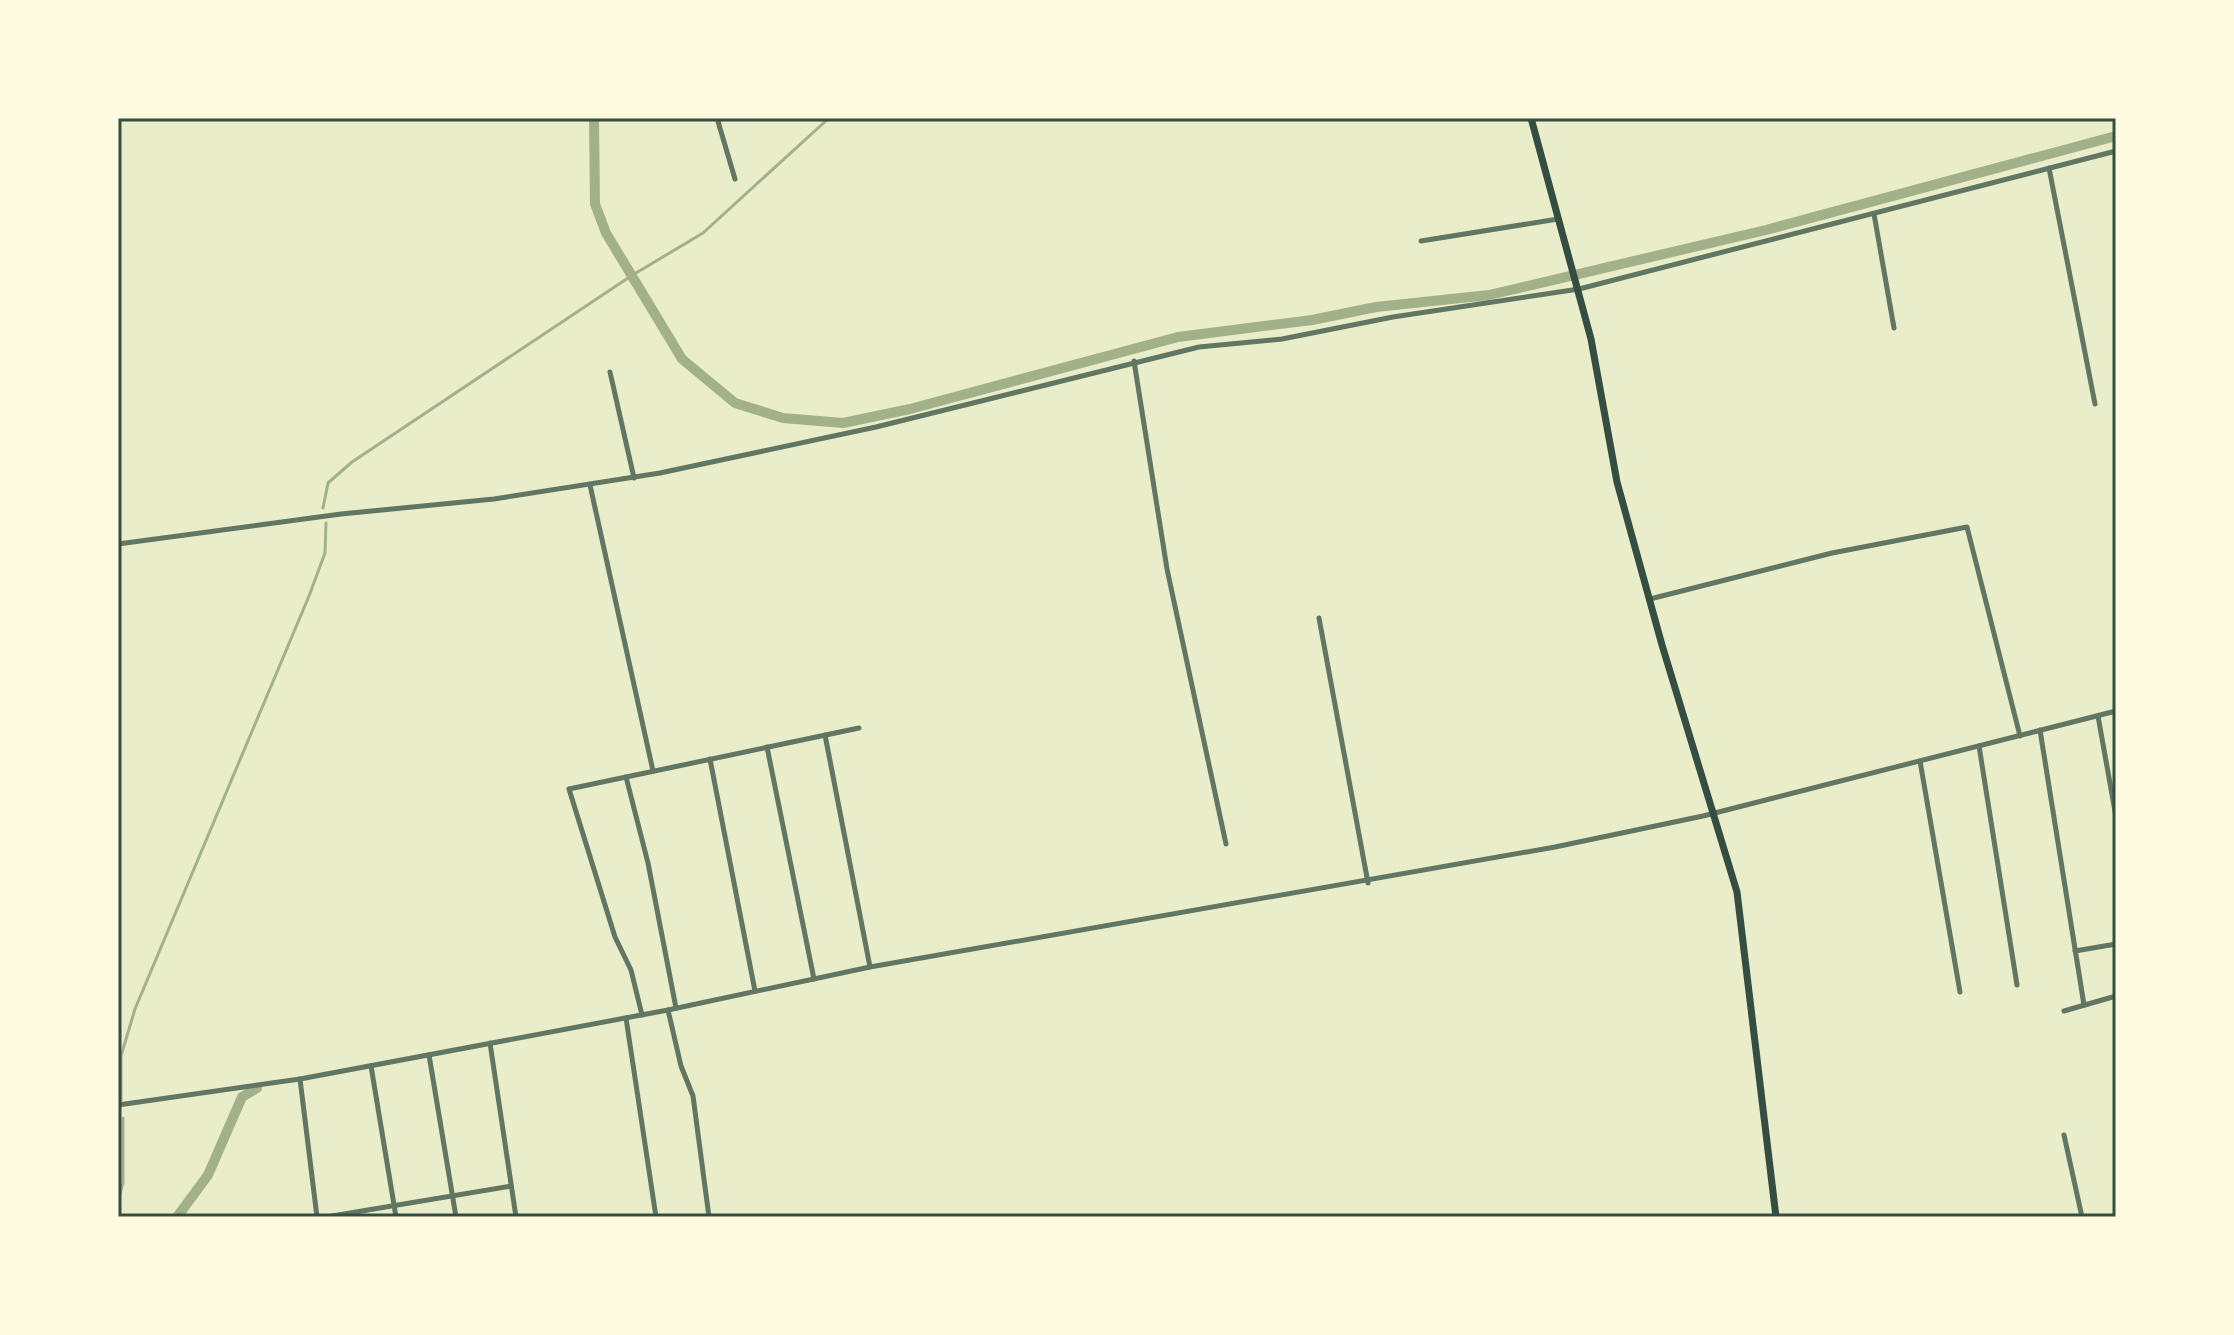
<svg xmlns="http://www.w3.org/2000/svg" width="2234" height="1335" viewBox="0 0 2234 1335" font-family="'Titillium Web',sans-serif">
  <style>
    .lines { fill: none; stroke-linecap: round; stroke-linejoin: round }
    .stream { stroke: #a3b18a; stroke-width: 3 }
    .canal { stroke: #a3b18a; stroke-width: 10 }
    .minor { stroke: #617663; stroke-width: 5 }
    .secondary { stroke: #344e41; stroke-width: 7 }
    .neatline { fill: none; stroke: #344e41; stroke-width: 3 }
  </style>
  <rect width="100%" height="100%" fill="#e9edc9"/>
  <g class="lines">
    <g class="stream">
      <path d="M323,508L328,483L352,462L631,276L703,233L829,118"/>
      <path d="M121,1100V1056L135,1009L309,596L325,553L326,523"/>
      <path d="M118,1201L123,1183V1118"/>
    </g>
    <g class="canal">
      <path d="M594,118L595,204L606,233L682,359L735,403L783,418L843,423L910,409L1178,337L1312,320L1376,307L1489,295L1766,230L2116,136"/>
      <path d="M177,1217L208,1175L242,1097L257,1088"/>
    </g>
    <g class="minor">
      <path d="M717,118L735,179"/>
      <path d="M2049,168L2095,404"/>
      <path d="M1874,214L1894,328"/>
      <path d="M1421,241L1558,219"/>
      <path d="M1134,361L1167,569L1226,844"/>
      <path d="M610,372L634,478"/>
      <path d="M590,485L653,771"/>
      <path d="M118,544L341,514L494,499L660,473L876,427L1199,347L1282,339L1393,317L1579,289L2116,151"/>
      <path d="M1650,599L1832,553L1967,527L2020,736"/>
      <path d="M1319,618L1368,883"/>
      <path d="M2098,716L2116,817"/>
      <path d="M2040,730L2084,1005"/>
      <path d="M825,735L870,967"/>
      <path d="M1979,746L2017,985"/>
      <path d="M767,747L814,979"/>
      <path d="M710,759L755,991"/>
      <path d="M1920,761L1960,992"/>
      <path d="M626,777L648,863L676,1008"/>
      <path d="M2075,951L2116,944"/>
      <path d="M668,1010L681,1066L693,1096L709,1217"/>
      <path d="M2064,1011L2116,996"/>
      <path d="M642,1015L631,970L615,937L569,789L859,728"/>
      <path d="M626,1018L656,1217"/>
      <path d="M490,1043L516,1217"/>
      <path d="M429,1055L456,1217"/>
      <path d="M371,1066L396,1217"/>
      <path d="M300,1079L317,1217"/>
      <path d="M118,1105L300,1079L668,1010L870,967L1555,847L1703,816L2116,711"/>
      <path d="M2064,1135L2082,1217"/>
      <path d="M326,1217L511,1186"/>
    </g>
    <path class="secondary" d="M1531,118L1591,339L1617,482L1662,645L1737,892L1776,1217"/>
  </g>
  <rect width="2234" height="1335" fill="none" stroke="#fefae0" stroke-width="240"/>
  <rect x="120" y="120" width="1994" height="1095" class="neatline"/>
</svg>
